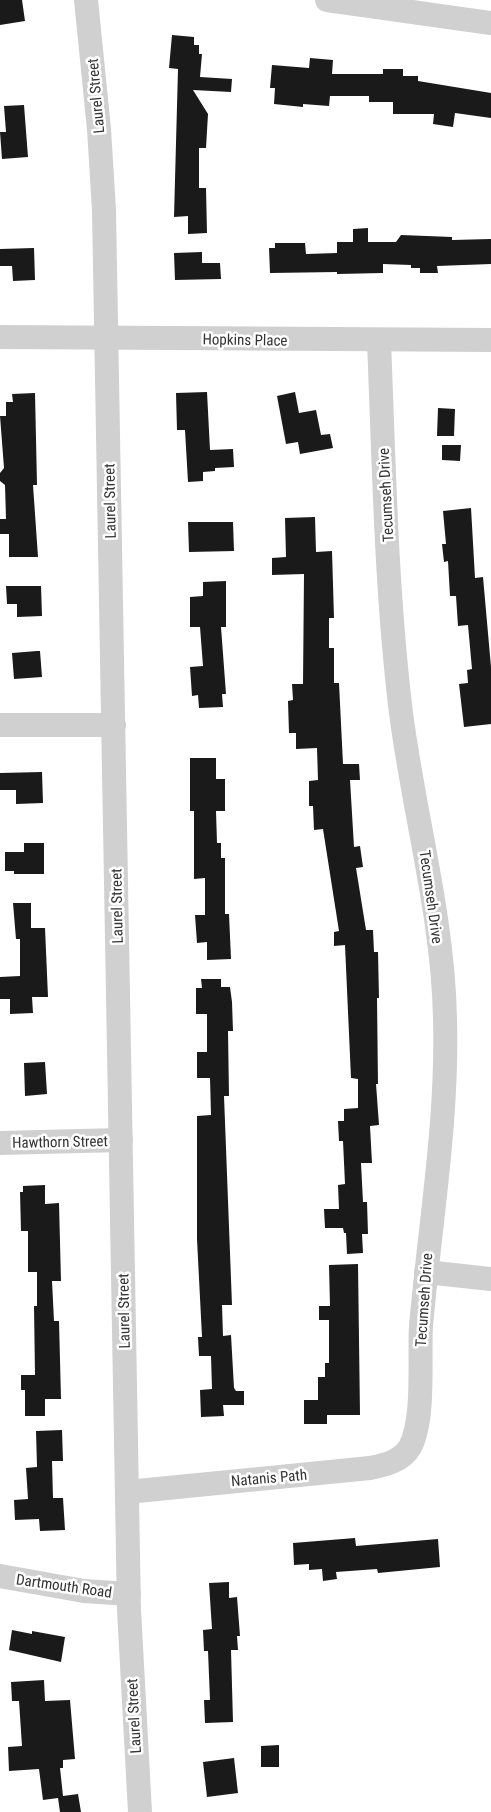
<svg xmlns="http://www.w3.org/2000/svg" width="491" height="1812" viewBox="0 0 491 1812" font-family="'Roboto Condensed',sans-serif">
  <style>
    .building { fill: #1a1a1a }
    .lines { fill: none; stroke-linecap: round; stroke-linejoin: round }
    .minor { stroke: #d0d0d0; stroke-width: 24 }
    .labels { text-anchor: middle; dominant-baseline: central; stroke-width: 5; stroke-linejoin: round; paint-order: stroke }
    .street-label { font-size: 15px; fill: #333; stroke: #fff }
  </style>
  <rect width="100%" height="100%" fill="#fff"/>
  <g class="building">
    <path d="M0,0H22L25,21L0,25Z"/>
    <path d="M172,35L194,37V45H199V54H202L200,77L232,79L231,92L193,90L208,114L206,148H199V188H206L207,233L188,234V216L174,217L178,69L169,68Z"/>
    <path d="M310,58L333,60L332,74H383V69H403V76H418V81L491,93V118L455,113L453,127L433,124L434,114H393V102H369V96H330L329,106L303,104V107L274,104L275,88H270L272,65L309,68Z"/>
    <path d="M24,105L28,157L2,159L0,132H6L4,106Z"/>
    <path d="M368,228V242H396L401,235L452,237V240L491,239V264L437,266L438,273H420V268H411V265L383,264V273L337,274V272L270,273L269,248H275V243H305L306,254L337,253V242H353V229Z"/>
    <path d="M34,248L35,280L13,281L12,266H0V249Z"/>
    <path d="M202,252V263H220L221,279L175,280L174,253Z"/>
    <path d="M207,392L210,450L233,449L234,467L215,468V471L203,472V481L188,482L185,430H177L176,393Z"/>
    <path d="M295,392L299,413L316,410L321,435L330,434L333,448L300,454L298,442L286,444L277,396Z"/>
    <path d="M35,393L37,485H33L38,557H9V534H0V519H6L5,485L0,481V473L4,468L0,416H6V402H13L12,394Z"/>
    <path d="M438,408L455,409L454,436H437Z"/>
    <path d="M442,445H461L460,461L442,460Z"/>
    <path d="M471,508L475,578L483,577L491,667V724L464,727L459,684L468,683L467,670L472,669L468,625L458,626L456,596H450L448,561L444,562L442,544H446L443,511Z"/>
    <path d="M315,517L316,552L332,551L334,618H329V648H334V683H339L343,764H359L360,780H350L354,847L360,846L363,867L356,868L366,930H373L374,952H378L379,998H377L378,1084H376L379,1125L370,1126L372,1163H361L363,1202H367L368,1234H362L363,1253L347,1254L346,1233H344L343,1228H325L324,1209H339L338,1185L345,1184L343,1141H339L338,1121H344V1109L358,1108V1079L351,1078L345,945L334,946V932L339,931L323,829L314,830L313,806H309V781L318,780L317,748L296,749V733H289L288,701L293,700L292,684H303L304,574L272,575V558L286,557L285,518Z"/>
    <path d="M188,522H233L234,551L189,552Z"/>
    <path d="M226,581V627H221L226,694H222L223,707L199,708L198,695L192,696L190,667L203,666L200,627H190V597L203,596V582Z"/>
    <path d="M6,586H41L42,616L17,617V604H7Z"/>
    <path d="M37,651H40L42,677L14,679L12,653Z"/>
    <path d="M190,758H216V779H225V811H216L217,843H221V858H225V914H229L231,959L207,960V942L197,943L195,915H205V878L194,879V811H190Z"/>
    <path d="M42,772L43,803L16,804V790H0V773Z"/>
    <path d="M24,843H44V874H14V871H5V852H24Z"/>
    <path d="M13,903H31V928H45L48,997H32L33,1013L10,1014V999H0V977L20,976V939H16Z"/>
    <path d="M201,979H221V987H230L232,1002L233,1031H228L229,1096H224L232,1305H222L223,1336L231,1335L234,1388L236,1391H244V1405H223L224,1416L201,1417L200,1390L212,1389L211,1356H199L198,1337H202L197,1239V1116L211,1115L210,1078H197V1052H207V1014H196V988H202Z"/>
    <path d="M45,1062L47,1094L25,1096L24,1063Z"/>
    <path d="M45,1185V1204L59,1203L61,1281H52L54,1321H59L61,1399H45V1416H25V1390H21V1375H35L34,1306H37V1272H28V1231H21L20,1192H23V1186Z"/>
    <path d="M358,1264L360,1415H327V1424H304V1400H318V1377H325V1363H329V1320H319V1306H330L329,1265Z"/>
    <path d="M62,1430L63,1461H52L53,1498H63L65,1530L40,1531L39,1519L15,1520L14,1500L28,1499L26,1468L37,1467L36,1431Z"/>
    <path d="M355,1538L356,1546L438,1539L440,1567L378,1573L377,1569L336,1572L337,1579L323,1581L322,1569L309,1570V1564L294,1565L293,1543Z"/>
    <path d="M229,1582V1598L237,1597L240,1636H237L238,1650H231L233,1722L205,1723L204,1700H210L208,1651H204L203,1630L212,1629L209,1583Z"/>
    <path d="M12,1630L32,1634V1631L65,1637L61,1662L9,1650Z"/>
    <path d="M44,1680L45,1701L70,1700L75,1759L63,1760V1768H60L63,1796L78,1794L81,1812H60L58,1798L43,1800L39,1769L9,1771L8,1747L22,1746L19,1701H12L11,1682Z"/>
    <path d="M279,1745V1767H261V1746Z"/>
    <path d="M234,1758L238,1793L207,1797L203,1762Z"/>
  </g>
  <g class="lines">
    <g class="minor">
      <path d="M86,0L99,129L104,210L129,1610L140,1812"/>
      <path d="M327,0L491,23"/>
      <path d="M0,337L491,340"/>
      <path d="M0,725H114"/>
      <path d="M0,1143L121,1140"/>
      <path d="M426,1272L491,1279"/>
      <path d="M127,1492L370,1468C385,1465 402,1461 410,1447C425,1419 419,1358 421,1326C430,1223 448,1121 445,1018C443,916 414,814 401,713C386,590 384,465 379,341"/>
      <path d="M0,1576L84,1591L129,1594"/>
    </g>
  </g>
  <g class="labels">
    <g class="street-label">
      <text transform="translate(96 96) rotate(-95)">Laurel Street</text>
      <text transform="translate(245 340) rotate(1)">Hopkins Place</text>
      <text transform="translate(386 495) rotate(-93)">Tecumseh Drive</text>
      <text transform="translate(110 501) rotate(-91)">Laurel Street</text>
      <text transform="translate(431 897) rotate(82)">Tecumseh Drive</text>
      <text transform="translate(117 906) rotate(-91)">Laurel Street</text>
      <text transform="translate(60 1142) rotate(-1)">Hawthorn Street</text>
      <text transform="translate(424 1300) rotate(-86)">Tecumseh Drive</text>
      <text transform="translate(124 1311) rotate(-91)">Laurel Street</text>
      <text transform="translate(269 1478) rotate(-5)">Natanis Path</text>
      <text transform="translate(64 1586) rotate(8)">Dartmouth Road</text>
      <text transform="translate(134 1716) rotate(-93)">Laurel Street</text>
    </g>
  </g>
</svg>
